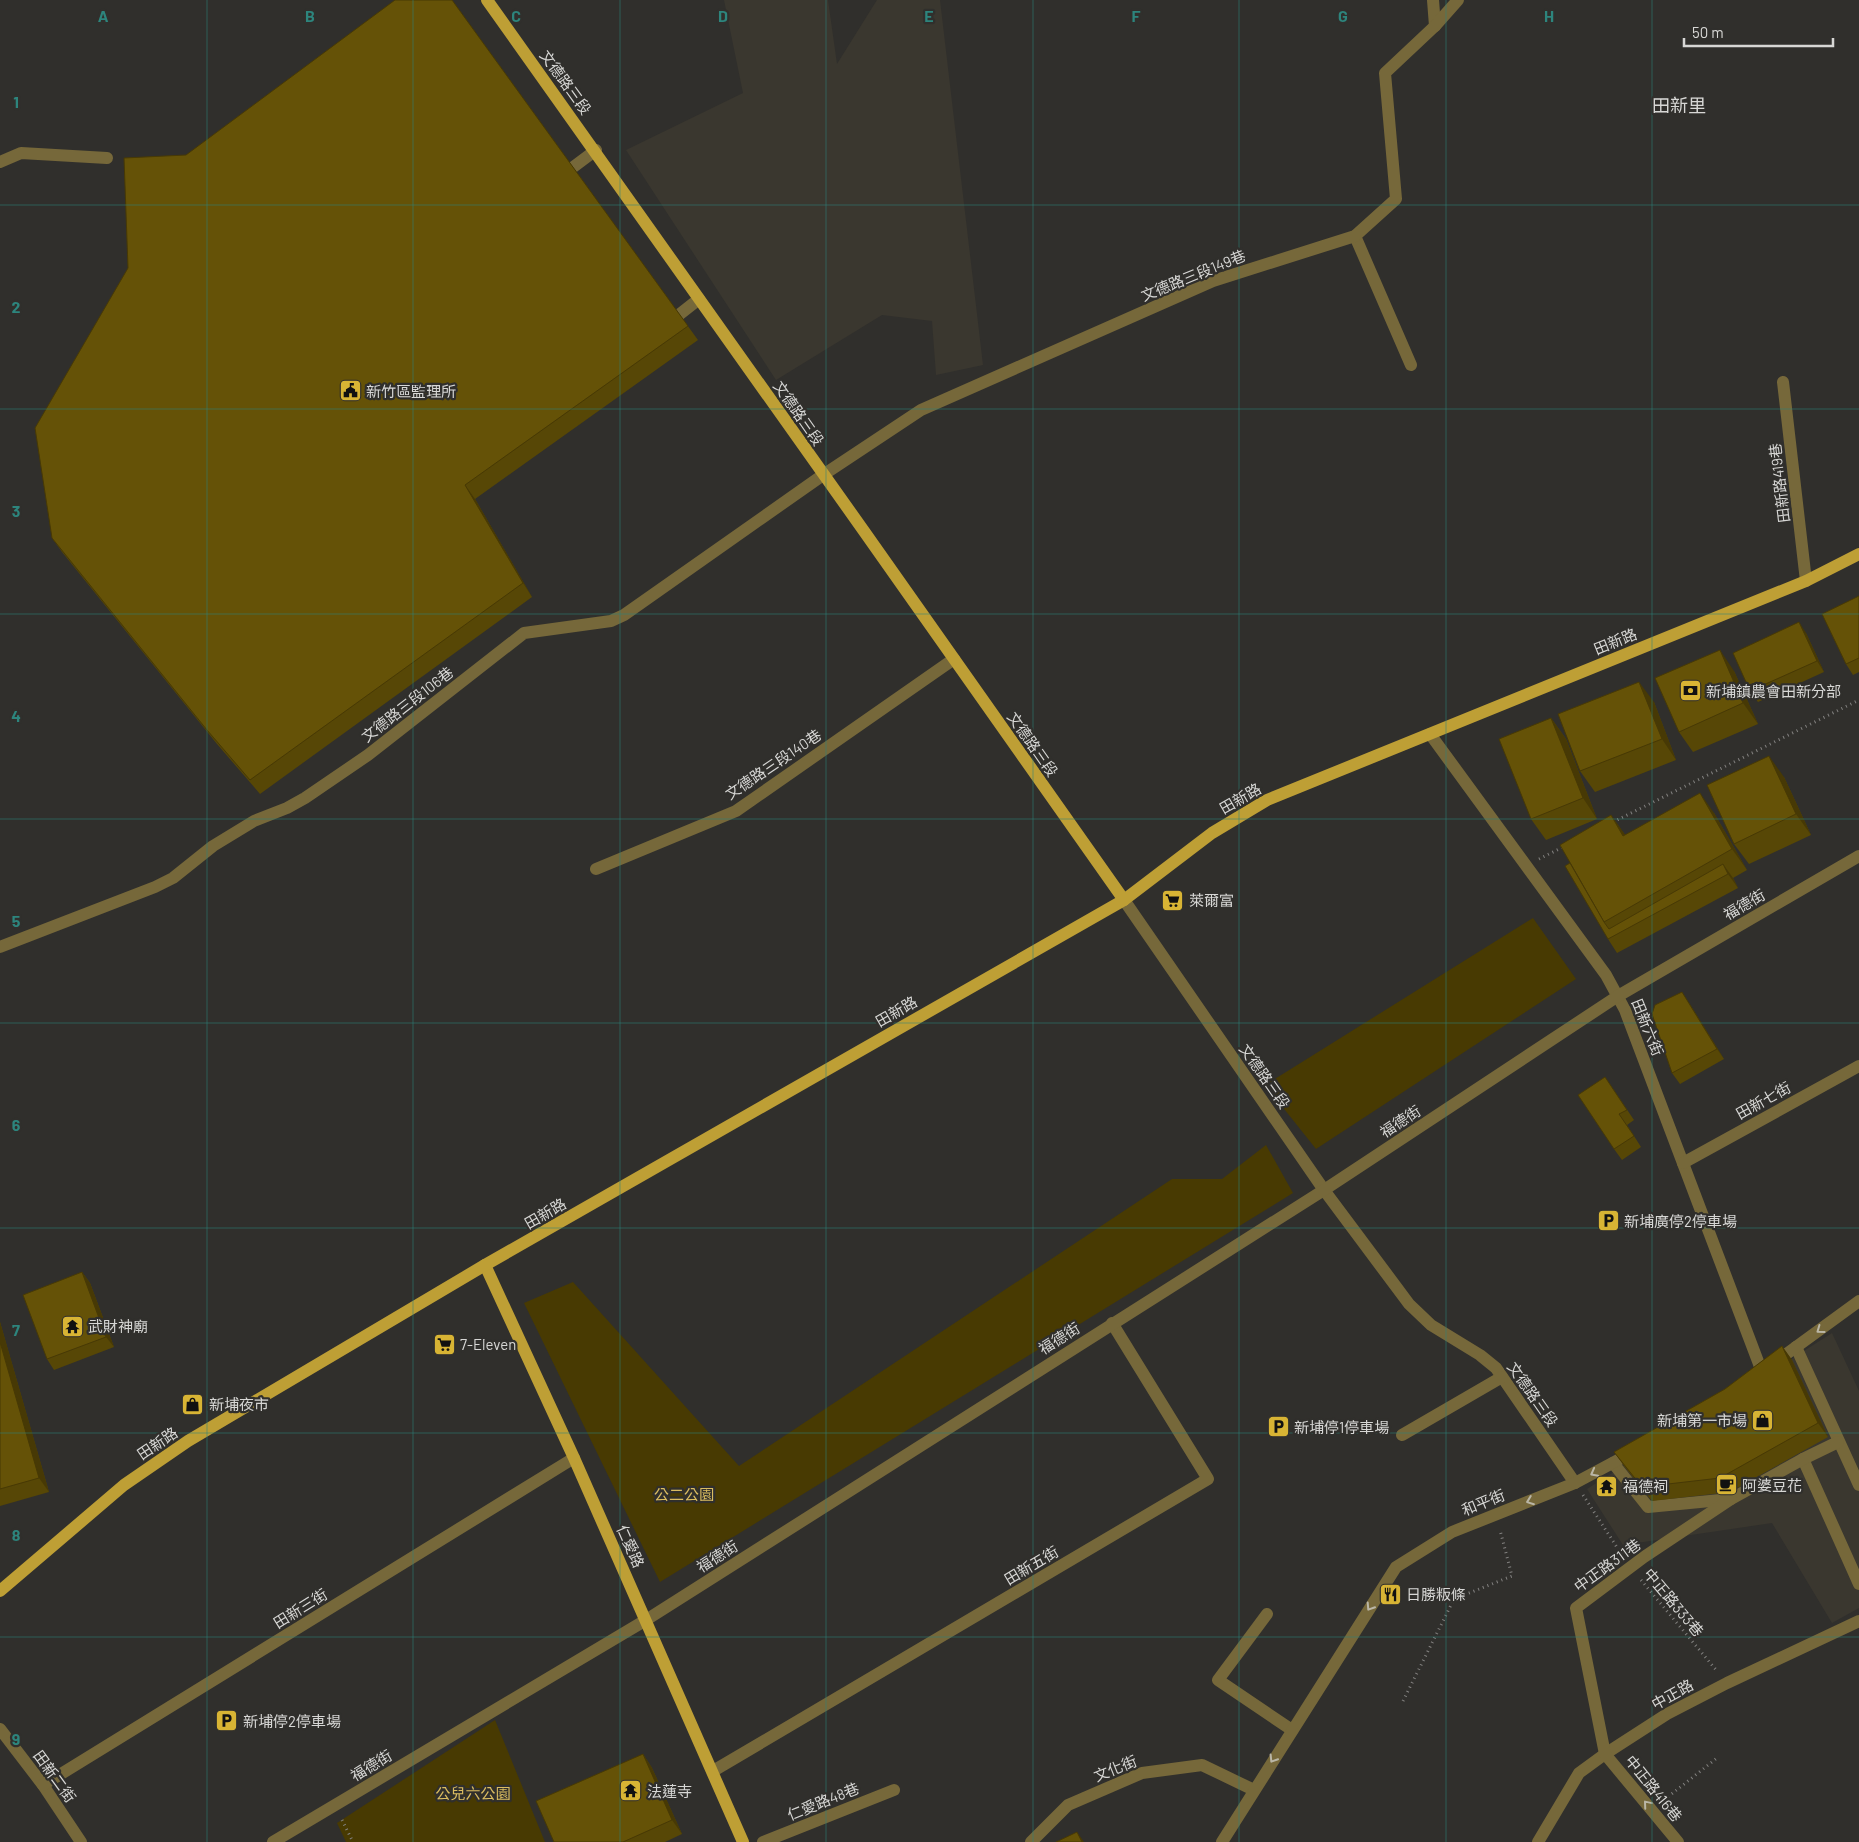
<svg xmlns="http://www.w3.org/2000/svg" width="1859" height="1842" viewBox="0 0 1859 1842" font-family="Barlow,'Noto Sans TC',sans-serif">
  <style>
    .built { fill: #3a372f }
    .green { fill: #483a02 }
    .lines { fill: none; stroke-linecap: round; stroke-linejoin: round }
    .path { stroke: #838280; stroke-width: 3; stroke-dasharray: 1 4; stroke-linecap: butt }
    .minor { stroke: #76683a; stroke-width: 12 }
    .major { stroke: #be9f35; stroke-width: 12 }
    .wall { fill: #574706 }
    .shaded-wall { fill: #473905 }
    .building { fill: #655207; stroke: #473905 }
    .oneway { stroke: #bab6a6 }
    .grid { fill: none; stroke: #2d857d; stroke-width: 1; stroke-opacity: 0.55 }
    .labels { text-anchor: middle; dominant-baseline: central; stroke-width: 4.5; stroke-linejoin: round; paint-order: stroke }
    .street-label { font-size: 15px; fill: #d7d7d5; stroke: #302f2c }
    .poi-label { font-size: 15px; fill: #d7d7d5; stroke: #302f2c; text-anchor: start }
    .park-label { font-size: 15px; fill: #dbbd60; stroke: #302f2c }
    .quarter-label { font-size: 18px; fill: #d7d7d5; stroke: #302f2c }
    .grid-label { font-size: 16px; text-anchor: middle; font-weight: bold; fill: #2d857d; stroke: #302f2c; stroke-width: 4.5; stroke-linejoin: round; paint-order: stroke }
  </style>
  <rect width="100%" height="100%" fill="#302f2c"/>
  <g class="built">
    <path d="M724,0H828L837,64L877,0H940L983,365L936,375L932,321L882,315L776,380L626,150L743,93Z"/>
    <path d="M1832,1333L1859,1391V1608L1832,1623L1772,1523L1623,1545L1587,1489Z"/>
  </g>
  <g class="green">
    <path d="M1533,918L1576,979L1316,1149L1265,1085Z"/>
    <path d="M1266,1145L1293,1193L660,1582L524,1303L573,1282L739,1466L1172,1179H1222Z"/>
    <path d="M495,1720L545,1842H346L337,1823Z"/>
  </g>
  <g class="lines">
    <g class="path">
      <path d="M1613,822L1859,700"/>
      <path d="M1539,859L1565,846"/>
      <path d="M1583,1495L1622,1555"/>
      <path d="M1641,1580L1717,1671"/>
      <path d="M1403,1701L1454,1599L1512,1576L1500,1530"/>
      <path d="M1664,1800L1717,1758"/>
      <path d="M342,1820L353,1842"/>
    </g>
    <g class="minor">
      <path d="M1433,0L1435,26"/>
      <path d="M0,162L21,153L107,158"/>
      <path d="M560,177L596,150"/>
      <path d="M1355,236L1411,365"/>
      <path d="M666,325L699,299"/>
      <path d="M1783,382L1806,581"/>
      <path d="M1430,734L1606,975L1625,1010L1762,1372"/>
      <path d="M596,869L736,811L954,659"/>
      <path d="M1124,900L1324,1190L1409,1304L1431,1325L1480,1355L1496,1368L1575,1483"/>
      <path d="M0,947L155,887L173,878L213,846L254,821L287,808L305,798L368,755L524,633L611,621L624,615L823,475L921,410L1213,281L1355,236L1396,199L1385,73L1435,26L1458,0"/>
      <path d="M1683,1163L1859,1066"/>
      <path d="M1796,1347L1859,1485"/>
      <path d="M1774,1363L1859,1301"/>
      <path d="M1402,1435L1502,1377"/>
      <path d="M1803,1459L1859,1584"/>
      <path d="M1613,1463L1648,1507L1731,1499L1803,1459L1838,1442"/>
      <path d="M1267,1614L1218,1680L1292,1730"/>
      <path d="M0,1729L43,1785L81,1842"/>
      <path d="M713,1771L1208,1479L1112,1323"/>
      <path d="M43,1785L574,1458"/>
      <path d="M273,1842L646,1620L1324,1190L1618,996L1859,856"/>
      <path d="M763,1842L894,1790"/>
      <path d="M1031,1842L1068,1805L1142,1773L1202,1765L1254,1790"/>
      <path d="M1222,1842L1396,1567L1452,1532L1575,1483L1633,1452"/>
      <path d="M1538,1842L1579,1773L1605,1754L1667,1714L1727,1683L1859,1621"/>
      <path d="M1678,1842L1605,1754L1576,1608L1644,1557L1731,1499"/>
    </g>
    <g class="major">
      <path d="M487,0C701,298 912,600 1124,900"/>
      <path d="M485,1265L574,1458L743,1842"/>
      <path d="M0,1591L124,1485L188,1441L485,1265L1124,900L1212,833L1267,800L1806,581L1859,554"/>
    </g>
  </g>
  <g class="wall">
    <path d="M452,0L698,340L475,499L532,597L260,794L217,744L62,552L52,538L128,268L186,155Z"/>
    <path d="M1859,596V672L1853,675L1846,664Z"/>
    <path d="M1806,633L1824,672L1758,702L1750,691Z"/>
    <path d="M1734,671L1758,724L1693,752L1679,732Z"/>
    <path d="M1654,702L1676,760L1595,792L1580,771Z"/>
    <path d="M1551,718L1566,739L1597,819L1546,840L1531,819Z"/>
    <path d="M1784,777L1811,835L1749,864L1734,844Z"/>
    <path d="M1714,813L1747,870L1733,878L1738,888L1617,953L1608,939L1570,863L1611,815L1625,835Z"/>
    <path d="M1689,1003L1724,1059L1680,1084L1672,1073Z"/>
    <path d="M1605,1077L1634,1120L1627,1125L1641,1147L1622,1160L1614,1149Z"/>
    <path d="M82,1272L90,1283L114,1347L54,1370L47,1359Z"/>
    <path d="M0,1322L49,1492L0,1506Z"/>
    <path d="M1782,1346L1792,1360L1828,1437L1730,1492L1652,1501L1624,1466L1614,1452L1725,1389Z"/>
    <path d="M643,1754L652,1768L682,1834L665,1842H554Z"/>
  </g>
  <g class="shaded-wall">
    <path d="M465,485L475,499L532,597L523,583Z"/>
    <path d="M1799,622L1806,633L1824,672L1817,661Z"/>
    <path d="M1720,650L1734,671L1758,724L1743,703Z"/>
    <path d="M1639,682L1654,702L1676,760L1662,739Z"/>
    <path d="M1551,718L1566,739L1597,819L1583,798Z"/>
    <path d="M1769,756L1784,777L1811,835L1796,814Z"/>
    <path d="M1700,793L1714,813L1747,870L1732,849Z"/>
    <path d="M1611,815L1626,836H1623Z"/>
    <path d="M1723,864L1733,878L1738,888L1728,874Z"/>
    <path d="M1682,992L1689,1003L1724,1059L1717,1049Z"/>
    <path d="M82,1272L90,1283L114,1347L106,1337Z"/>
    <path d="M0,1322L49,1492L39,1478L0,1342Z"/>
    <path d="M1782,1346L1792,1360L1828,1437L1818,1423Z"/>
    <path d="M643,1754L652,1768L682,1834L672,1820Z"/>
    <path d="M1077,1832L1084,1842H1082Z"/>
  </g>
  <g class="building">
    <path d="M395,0H452L688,326L465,485L523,583L250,780L207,730L52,538L35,428L128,268L124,158L186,155Z"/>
    <path d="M1859,596V658L1846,664L1822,614Z"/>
    <path d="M1799,622L1817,661L1750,691L1733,653Z"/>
    <path d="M1720,650L1743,703L1679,732L1655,678Z"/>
    <path d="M1639,682L1662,739L1580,771L1558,714Z"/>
    <path d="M1551,718L1583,798L1531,819L1499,739Z"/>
    <path d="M1769,756L1796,814L1734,844L1707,785Z"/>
    <path d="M1700,793L1732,849L1604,922L1560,845L1611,815L1623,836Z"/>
    <path d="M1570,863L1604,922L1609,929L1723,864L1728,874L1608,939L1565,866Z"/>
    <path d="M1682,992L1717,1049L1672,1073L1652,1014L1655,1005Z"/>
    <path d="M1605,1077L1627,1110L1619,1114L1634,1136L1614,1149L1578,1095Z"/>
    <path d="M82,1272L106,1337L47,1359L23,1295Z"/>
    <path d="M0,1342L39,1478L0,1489Z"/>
    <path d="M1782,1346L1818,1423L1720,1478L1642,1487L1614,1452L1725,1389Z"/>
    <path d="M643,1754L672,1820L623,1842H554L536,1801Z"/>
    <path d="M1077,1832L1082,1842H1056Z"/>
  </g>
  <defs><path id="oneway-chevron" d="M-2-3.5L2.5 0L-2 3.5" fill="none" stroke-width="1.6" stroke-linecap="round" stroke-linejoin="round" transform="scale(1.25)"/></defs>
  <g class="oneway">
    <use href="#oneway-chevron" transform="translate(1820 1330) rotate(144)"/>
    <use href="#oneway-chevron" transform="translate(1594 1473) rotate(152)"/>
    <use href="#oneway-chevron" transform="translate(1530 1501) rotate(159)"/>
    <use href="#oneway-chevron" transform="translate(1370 1607) rotate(123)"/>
    <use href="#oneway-chevron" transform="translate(1273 1759) rotate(122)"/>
    <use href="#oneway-chevron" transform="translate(1647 1804) rotate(-130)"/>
  </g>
  <path class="grid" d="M207,0V1842M413,0V1842M620,0V1842M826,0V1842M1033,0V1842M1239,0V1842M1446,0V1842M1652,0V1842M0,205H1859M0,409H1859M0,614H1859M0,819H1859M0,1023H1859M0,1228H1859M0,1433H1859M0,1637H1859"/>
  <defs>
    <symbol id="civic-square" viewBox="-11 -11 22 22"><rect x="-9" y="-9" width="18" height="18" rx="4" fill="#d8b434" stroke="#302f2c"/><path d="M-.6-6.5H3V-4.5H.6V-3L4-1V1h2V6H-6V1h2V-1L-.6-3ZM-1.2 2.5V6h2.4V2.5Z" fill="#111"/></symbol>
    <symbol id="bank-square" viewBox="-11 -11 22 22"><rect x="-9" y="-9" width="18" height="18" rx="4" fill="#d8b434" stroke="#302f2c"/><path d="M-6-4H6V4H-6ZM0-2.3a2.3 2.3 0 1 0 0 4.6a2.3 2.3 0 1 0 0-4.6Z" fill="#111"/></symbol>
    <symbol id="supermarket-square" viewBox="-11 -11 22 22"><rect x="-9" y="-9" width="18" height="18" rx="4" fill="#d8b434" stroke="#302f2c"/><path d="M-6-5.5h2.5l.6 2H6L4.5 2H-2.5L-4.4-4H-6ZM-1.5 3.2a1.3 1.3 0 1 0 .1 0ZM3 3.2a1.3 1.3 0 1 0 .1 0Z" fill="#111"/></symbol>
    <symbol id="parking-square" viewBox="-11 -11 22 22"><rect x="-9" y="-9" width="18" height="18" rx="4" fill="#d8b434" stroke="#302f2c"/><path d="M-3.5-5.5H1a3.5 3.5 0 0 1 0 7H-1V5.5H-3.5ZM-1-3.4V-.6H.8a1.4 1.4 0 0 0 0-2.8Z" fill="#111"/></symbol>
    <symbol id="temple-square" viewBox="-11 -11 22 22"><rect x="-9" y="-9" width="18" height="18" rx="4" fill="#d8b434" stroke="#302f2c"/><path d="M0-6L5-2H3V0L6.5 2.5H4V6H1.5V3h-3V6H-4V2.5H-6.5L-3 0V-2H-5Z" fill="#111"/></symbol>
    <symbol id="shop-square" viewBox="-11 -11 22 22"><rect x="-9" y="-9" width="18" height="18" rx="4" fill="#d8b434" stroke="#302f2c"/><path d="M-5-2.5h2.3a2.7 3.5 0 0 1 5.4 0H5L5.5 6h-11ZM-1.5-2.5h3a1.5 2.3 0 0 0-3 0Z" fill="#111"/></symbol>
    <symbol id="cafe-square" viewBox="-11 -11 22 22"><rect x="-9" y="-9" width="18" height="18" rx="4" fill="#d8b434" stroke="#302f2c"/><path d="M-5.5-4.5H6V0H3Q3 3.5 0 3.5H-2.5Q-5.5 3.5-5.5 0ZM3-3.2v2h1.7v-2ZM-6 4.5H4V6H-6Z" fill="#111"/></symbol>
    <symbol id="restaurant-square" viewBox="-11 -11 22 22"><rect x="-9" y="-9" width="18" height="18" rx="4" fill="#d8b434" stroke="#302f2c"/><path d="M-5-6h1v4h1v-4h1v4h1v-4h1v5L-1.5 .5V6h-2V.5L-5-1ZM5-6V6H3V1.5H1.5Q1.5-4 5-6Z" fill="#111"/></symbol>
  </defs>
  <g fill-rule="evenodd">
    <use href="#civic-square" x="338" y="378" width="25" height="25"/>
    <use href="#bank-square" x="1678" y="678" width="25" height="25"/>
    <use href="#supermarket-square" x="1160" y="888" width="25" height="25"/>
    <use href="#parking-square" x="1596" y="1208" width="25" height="25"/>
    <use href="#temple-square" x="60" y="1314" width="25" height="25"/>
    <use href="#supermarket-square" x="432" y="1332" width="25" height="25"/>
    <use href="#shop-square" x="180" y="1392" width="25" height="25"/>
    <use href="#shop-square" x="1750" y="1408" width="25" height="25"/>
    <use href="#parking-square" x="1266" y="1414" width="25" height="25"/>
    <use href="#cafe-square" x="1714" y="1472" width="25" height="25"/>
    <use href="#temple-square" x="1594" y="1474" width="25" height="25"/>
    <use href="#restaurant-square" x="1378" y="1582" width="25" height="25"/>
    <use href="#parking-square" x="214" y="1708" width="25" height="25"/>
    <use href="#temple-square" x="618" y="1778" width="25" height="25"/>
  </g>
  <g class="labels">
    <g class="street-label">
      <text transform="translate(566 82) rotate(54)">文德路三段</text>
      <text transform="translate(1193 275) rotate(-22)">文德路三段149巷</text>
      <text transform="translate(799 413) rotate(55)">文德路三段</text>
      <text transform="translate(1779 483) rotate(-97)">田新路419巷</text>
      <text transform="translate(1615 641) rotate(-22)">田新路</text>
      <text transform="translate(407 704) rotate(-38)">文德路三段106巷</text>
      <text transform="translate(1033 744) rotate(55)">文德路三段</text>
      <text transform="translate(773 764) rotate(-34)">文德路三段140巷</text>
      <text transform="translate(1240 798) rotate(-30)">田新路</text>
      <text transform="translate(1744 904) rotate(-30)">福德街</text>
      <text transform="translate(896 1011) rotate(-30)">田新路</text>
      <text transform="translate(1648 1027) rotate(68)">田新六街</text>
      <text transform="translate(1265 1076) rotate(55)">文德路三段</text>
      <text transform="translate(1763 1100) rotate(-29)">田新七街</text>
      <text transform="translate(1400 1121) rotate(-33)">福德街</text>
      <text transform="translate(545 1213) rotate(-30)">田新路</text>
      <text transform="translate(1059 1338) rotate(-32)">福德街</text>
      <text transform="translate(1533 1394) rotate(55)">文德路三段</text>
      <text transform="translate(157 1443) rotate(-34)">田新路</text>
      <text transform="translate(1483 1502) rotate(-22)">和平街</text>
      <text transform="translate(631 1546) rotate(66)">仁愛路</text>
      <text transform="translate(717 1556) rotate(-32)">福德街</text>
      <text transform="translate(1031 1565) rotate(-31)">田新五街</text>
      <text transform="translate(1607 1565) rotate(-36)">中正路311巷</text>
      <text transform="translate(1674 1602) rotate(50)">中正路333巷</text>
      <text transform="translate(300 1608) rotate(-32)">田新三街</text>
      <text transform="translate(1672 1694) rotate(-29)">中正路</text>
      <text transform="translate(371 1765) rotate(-31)">福德街</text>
      <text transform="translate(1115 1768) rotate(-22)">文化街</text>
      <text transform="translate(55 1776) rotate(54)">田新二街</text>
      <text transform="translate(1654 1788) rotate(51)">中正路416巷</text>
      <text transform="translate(823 1801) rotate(-22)">仁愛路48巷</text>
    </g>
    <g class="poi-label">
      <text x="366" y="391">新竹區監理所</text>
      <text x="1706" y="691">新埔鎮農會田新分部</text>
      <text x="1189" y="900">萊爾富</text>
      <text x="1624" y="1221">新埔廣停2停車場</text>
      <text x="88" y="1326">武財神廟</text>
      <text x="460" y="1344">7-Eleven</text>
      <text x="209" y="1404">新埔夜市</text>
      <text x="1747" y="1420" text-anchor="end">新埔第一市場</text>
      <text x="1294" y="1427">新埔停1停車場</text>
      <text x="1742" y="1485">阿婆豆花</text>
      <text x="1623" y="1486">福德祠</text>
      <text x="1406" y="1594">日勝粄條</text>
      <text x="243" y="1721">新埔停2停車場</text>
      <text x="647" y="1791">法蓮寺</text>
    </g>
    <g class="park-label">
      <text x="684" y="1494">公二公園</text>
      <text x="473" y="1793">公兒六公園</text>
    </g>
    <g class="quarter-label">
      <text x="1679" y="105">田新里</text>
    </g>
  </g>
  <g class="grid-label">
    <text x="103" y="22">A</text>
    <text x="310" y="22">B</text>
    <text x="516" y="22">C</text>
    <text x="723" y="22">D</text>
    <text x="929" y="22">E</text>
    <text x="1136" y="22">F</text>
    <text x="1343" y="22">G</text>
    <text x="1549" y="22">H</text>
    <text x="16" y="108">1</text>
    <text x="16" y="313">2</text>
    <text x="16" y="517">3</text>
    <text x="16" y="722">4</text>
    <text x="16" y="927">5</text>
    <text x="16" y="1131">6</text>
    <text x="16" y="1336">7</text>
    <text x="16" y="1541">8</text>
    <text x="16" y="1745">9</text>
  </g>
  <path d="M1684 38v8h149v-8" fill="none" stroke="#d7d7d5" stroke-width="2.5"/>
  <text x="1692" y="38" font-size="15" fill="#d7d7d5" stroke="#302f2c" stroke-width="4" paint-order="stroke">50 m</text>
</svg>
